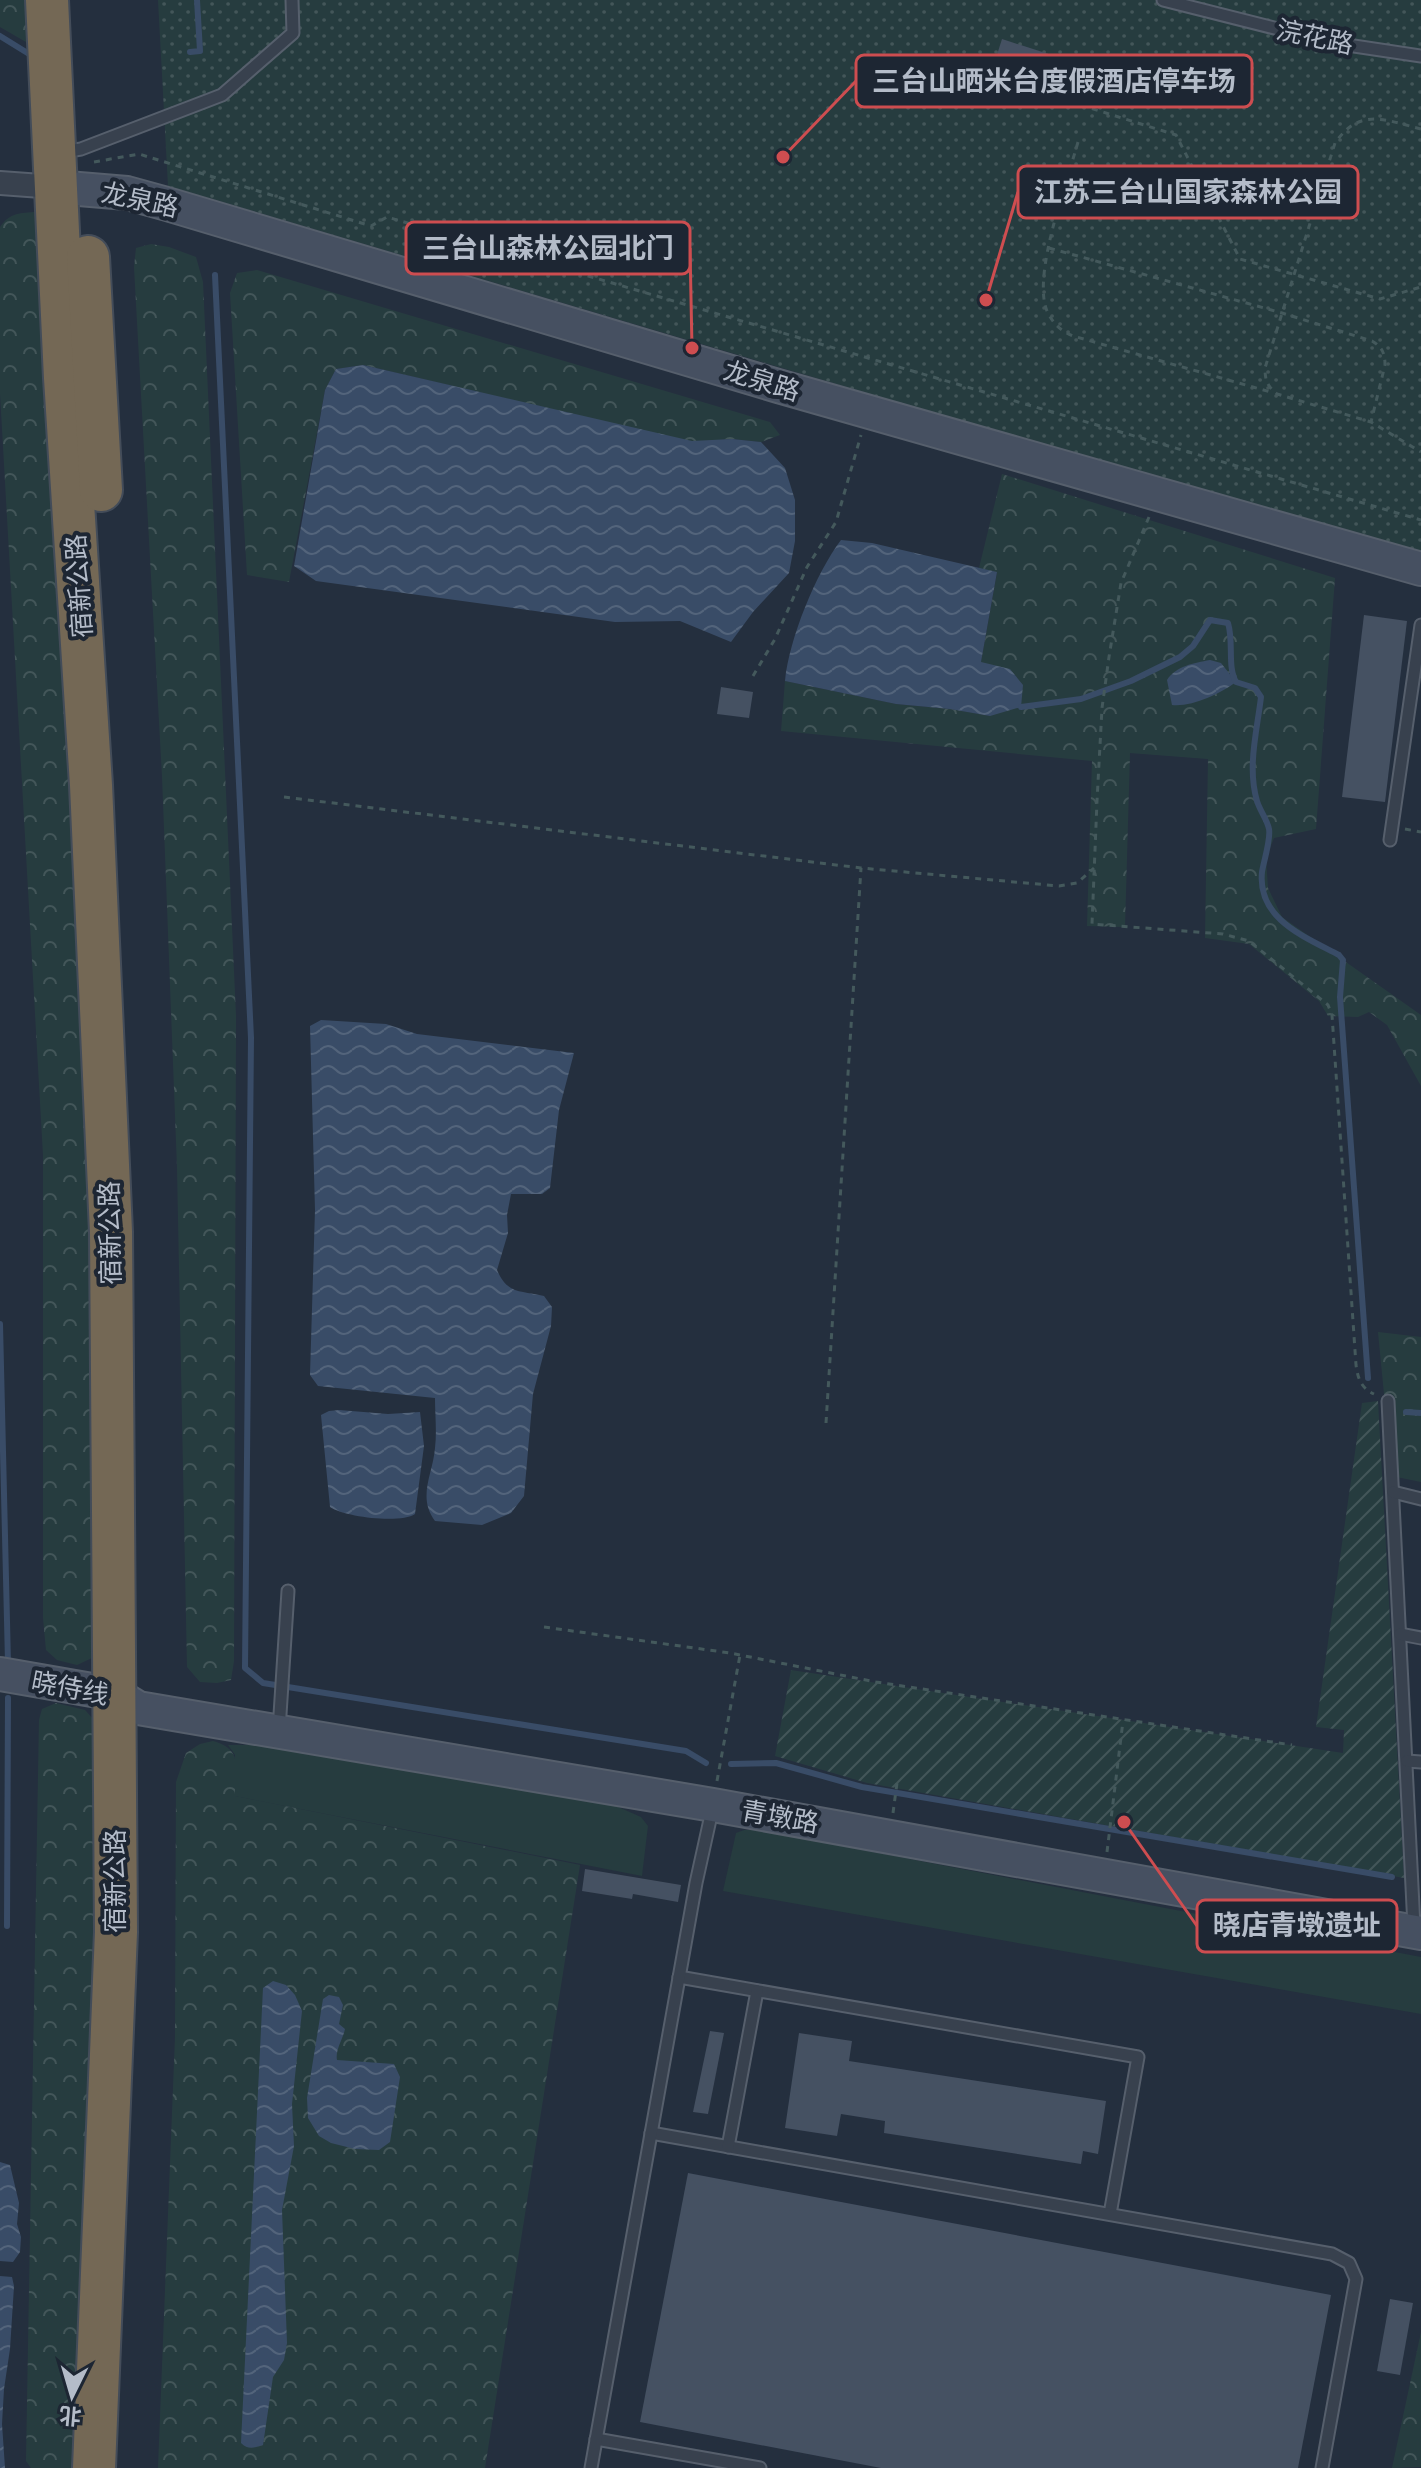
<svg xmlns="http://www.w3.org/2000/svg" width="1421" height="2468" viewBox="0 0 1421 2468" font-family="Raleway,'Noto Sans SC',sans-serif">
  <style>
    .grass { fill: #263c3f }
    .forest { fill: url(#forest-crowns) }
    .park { fill: url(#park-dots) }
    .garden { fill: url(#garden-furrows) }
    .water { fill: url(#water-waves) }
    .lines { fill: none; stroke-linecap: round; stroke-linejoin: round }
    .stream { stroke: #394c67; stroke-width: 6 }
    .building { fill: #455162 }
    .lane-casing { stroke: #565f6c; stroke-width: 15 }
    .street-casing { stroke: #565f6c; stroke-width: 26 }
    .secondary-casing { stroke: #565f6c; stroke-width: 36 }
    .highway-casing { stroke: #434c59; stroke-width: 46 }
    .path { stroke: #44595c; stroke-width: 3; stroke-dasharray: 6 6; stroke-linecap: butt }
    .lane { stroke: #38414e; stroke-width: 11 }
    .street { stroke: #38414e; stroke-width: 22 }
    .secondary { stroke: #465061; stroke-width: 32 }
    .highway { stroke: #746855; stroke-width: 42 }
    .labels { text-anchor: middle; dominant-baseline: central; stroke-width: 8; stroke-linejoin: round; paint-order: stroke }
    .street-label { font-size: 26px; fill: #b4bcc9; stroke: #1d2633 }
    .leader { fill: none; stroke: #ce4d50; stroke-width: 3 }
    .callout-dot { fill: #ce4d50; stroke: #1d2633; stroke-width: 3 }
    .callout { fill: #1d2633; stroke: #ce4d50; stroke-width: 3 }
    .callout-label { font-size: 28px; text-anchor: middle; font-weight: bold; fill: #b4bcc9 }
  </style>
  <defs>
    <pattern id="forest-crowns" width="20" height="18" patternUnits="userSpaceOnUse" patternTransform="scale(2)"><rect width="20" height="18" fill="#263c3f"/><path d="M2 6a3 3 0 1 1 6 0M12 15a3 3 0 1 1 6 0" fill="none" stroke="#435659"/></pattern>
    <pattern id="park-dots" width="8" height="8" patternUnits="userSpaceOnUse" patternTransform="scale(2)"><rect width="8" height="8" fill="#263c3f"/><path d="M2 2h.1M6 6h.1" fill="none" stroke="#435659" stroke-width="1.8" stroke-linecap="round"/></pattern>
    <pattern id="garden-furrows" width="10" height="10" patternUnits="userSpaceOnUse" patternTransform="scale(2)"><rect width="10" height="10" fill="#263c3f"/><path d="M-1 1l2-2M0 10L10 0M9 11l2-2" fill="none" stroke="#435659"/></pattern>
    <pattern id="water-waves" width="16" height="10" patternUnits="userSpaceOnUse" patternTransform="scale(2)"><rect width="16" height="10" fill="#394c67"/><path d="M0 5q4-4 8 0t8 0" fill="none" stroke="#53647b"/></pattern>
  </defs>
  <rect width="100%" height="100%" fill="#242f3e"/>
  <g class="grass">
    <path d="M228,1745H264L616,1806L641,1817L648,1826L642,1876L234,1796L235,1755Z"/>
    <path d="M744,1830H759L1421,1957V2014L723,1891L736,1833Z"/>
  </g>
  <g class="forest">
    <path d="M0,0H39L33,42H26L0,27Z"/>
    <path d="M34,212L46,221L78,999L92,1250L94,1657L77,1665L57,1660L46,1650L43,1618V1155L0,393V227C9,214 18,213 34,212Z"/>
    <path d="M151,244L169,247L196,257L203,282L236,1016L234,1661L231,1680L217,1683L200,1682L187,1667L177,1167L162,776L134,267L136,248Z"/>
    <path d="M257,270L770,422L780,435L761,442L732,439L692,442L363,365L336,369L325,390L289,582L247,575L230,293L237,273Z"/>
    <path d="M1002,474L1335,578L1316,829L1274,838L1266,858L1268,888L1282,917L1421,1015V1086L1387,1025L1369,1012L1358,1017L1328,1016L1319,1001L1249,944L1205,938L1208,759L1130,753L1125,927L1087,926L1092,761L781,731L785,681L896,704L951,709L990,716L981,662L997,573L979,568Z"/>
    <path d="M1378,1332L1421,1337V1482L1392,1476Z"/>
    <path d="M56,1703L85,1710L94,1720L102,1774L75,2468H31L26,2461L39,1720L42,1709Z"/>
    <path d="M213,1741C245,1750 234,1769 235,1796L580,1865L485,2468H158L175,2037L176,1782L186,1753L200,1744Z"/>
    <path d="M1421,2332V2467L1392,2468Z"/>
  </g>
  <path class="park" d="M158,0H1421V557L168,186Z"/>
  <path class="garden" d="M1378,1401L1404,1878L867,1783L775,1756L791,1670L1343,1753L1344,1730L1316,1727L1362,1403Z"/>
  <g class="water">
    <path d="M363,365L692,441L732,439L761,442L785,468L795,500V541L789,573L753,612L731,642L680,621L615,622L316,581L294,566L325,390L336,369Z"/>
    <path d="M841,540L872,543L997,572L981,662L1010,669L1023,685L1021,707L990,716L950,709L896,704L785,681C789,639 816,573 841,540Z"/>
    <path d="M1210,660L1221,663L1236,682C1220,694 1192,707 1172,705L1167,680C1176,666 1194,663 1210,660Z"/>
    <path d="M321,1020L386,1024L417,1034L574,1053L559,1110L550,1188L542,1194H511L507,1215L508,1233L497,1270C508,1295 520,1290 544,1296L552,1307L551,1326L533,1394L524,1496L511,1513L482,1525L435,1521C417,1497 433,1474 435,1448C437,1432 435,1414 435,1398L318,1386L310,1375L315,1210L310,1026Z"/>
    <path d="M339,1410L388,1414L420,1412L424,1446L415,1514C400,1524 345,1517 330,1507L321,1415L329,1411Z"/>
    <path d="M273,1981L286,1985L295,1995L302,2011L292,2104L294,2146L282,2210L287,2343L284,2360L273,2377L263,2445C254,2448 248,2450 241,2443L263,1988Z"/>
    <path d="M329,1995L339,1997L343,2005L339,2024L345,2029C343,2039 335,2050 337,2060L394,2064L400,2077L390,2142L379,2150L355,2149L331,2143L319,2136L308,2118L307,2098L323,1999Z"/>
    <path d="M0,2162L10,2165L19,2203L17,2224L21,2237L20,2252L13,2262L0,2261Z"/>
    <path d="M0,2276L12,2277L14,2286L10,2349L4,2389L2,2424L5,2468H0Z"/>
  </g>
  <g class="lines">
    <g class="stream">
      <path d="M0,36L34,57"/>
      <path d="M190,52L200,51L197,0"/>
      <path d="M215,275L251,1038L245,1668L263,1683L686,1751L706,1763"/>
      <path d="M1021,707L1081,699L1131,681L1180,657L1193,646L1210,620L1228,623C1234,643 1227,666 1236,682L1255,688L1261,697C1257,731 1247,767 1257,801C1260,811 1267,819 1269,829C1271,839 1264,860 1262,872C1257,919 1305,937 1339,955L1343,960L1340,997L1368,1378"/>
      <path d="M0,1324L8,1663"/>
      <path d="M1406,1412L1421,1413"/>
      <path d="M731,1764L776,1763L862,1787L1392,1877"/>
      <path d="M7,1926L8,1698"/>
    </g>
  </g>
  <g class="building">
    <path d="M1002,39L1083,65L1074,91L994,64Z"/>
    <path d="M1364,615L1407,621L1385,802L1342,797Z"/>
    <path d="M721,687L753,692L749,718L717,714Z"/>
    <path d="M585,1869L681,1885L678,1902L633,1894L632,1899L582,1891Z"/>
    <path d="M710,2031L724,2033L708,2114L693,2112Z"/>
    <path d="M799,2033L852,2041L849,2061L1106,2101L1098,2154L1083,2151L1081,2164L884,2133L885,2121L841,2114L837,2136L785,2128Z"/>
    <path d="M688,2173L1331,2295L1298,2468H881L640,2422Z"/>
    <path d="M1390,2299L1413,2303L1400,2375L1377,2371Z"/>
  </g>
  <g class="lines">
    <defs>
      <g id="lane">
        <path d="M1163,0L1334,43L1421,56"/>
        <path d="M63,152L81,149L222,95L293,33L292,0"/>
        <path d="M1390,840L1421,625"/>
        <path d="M1388,1401L1414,1927"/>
        <path d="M1393,1492L1421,1499"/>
        <path d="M1400,1634L1421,1638"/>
        <path d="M279,1730L288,1591"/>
        <path d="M1407,1761L1421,1762"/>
        <path d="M679,1977L1138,2057L1110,2214"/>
        <path d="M651,2133L1332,2254L1349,2263L1356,2279L1322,2468"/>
        <path d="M728,2147L757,1991"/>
        <path d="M596,2439L760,2468"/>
        <path d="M591,2468L696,1883L713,1806"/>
      </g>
      <path id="street" d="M0,183L55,187"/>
      <g id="secondary">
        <path d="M55,187L127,193L167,204L778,386L1421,569"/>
        <path d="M0,1674L115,1694L138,1708L713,1805L1421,1933"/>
      </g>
      <g id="highway">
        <path d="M47,0L65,378L91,785L111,1232L116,1932L94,2468"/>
        <path d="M88,257L101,490"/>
      </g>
    </defs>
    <use href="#lane" class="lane-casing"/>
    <use href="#street" class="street-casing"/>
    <use href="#secondary" class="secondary-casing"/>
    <use href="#highway" class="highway-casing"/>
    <g class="path">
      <path d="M966,69L1176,135L1240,259L1380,299L1421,287"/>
      <path d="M1421,129C1385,120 1360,107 1335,143L1265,368C1265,380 1267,386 1277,394L1371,422L1421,452"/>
      <path d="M1078,142C1067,182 1032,275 1047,311C1053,324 1061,331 1073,336L1274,393"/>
      <path d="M94,162L139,154L371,226L387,217L1421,520"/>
      <path d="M1049,248L1282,313L1372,341C1382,347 1385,353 1385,365L1371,422"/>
      <path d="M1149,517L1121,583L1109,657L1102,708L1097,801L1092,924L1223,934L1249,941L1328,1005L1332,1015L1356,1365C1358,1379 1361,1388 1374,1394"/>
      <path d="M753,676L775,639L807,567L836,522L861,435"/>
      <path d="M284,797L861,868L1059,886L1077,883L1094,868"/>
      <path d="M1405,829L1421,832"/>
      <path d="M826,1423L861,868"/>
      <path d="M544,1627L730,1653L876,1682L1292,1745"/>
      <path d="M717,1781L740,1655"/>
      <path d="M893,1813L897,1783"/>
      <path d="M1107,1852L1123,1721"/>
    </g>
    <use href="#lane" class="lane"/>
    <use href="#street" class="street"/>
    <use href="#secondary" class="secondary"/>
    <use href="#highway" class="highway"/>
  </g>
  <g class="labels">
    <g class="street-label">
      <text transform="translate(1315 37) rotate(12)">浣花路</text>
      <text transform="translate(140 200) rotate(12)">龙泉路</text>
      <text transform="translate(762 381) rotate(17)">龙泉路</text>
      <text transform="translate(79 586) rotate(-94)">宿新公路</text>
      <text transform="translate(110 1233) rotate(-91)">宿新公路</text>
      <text transform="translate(70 1688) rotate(11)">晓侍线</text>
      <text transform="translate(780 1817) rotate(10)">青墩路</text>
      <text transform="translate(115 1881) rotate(-90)">宿新公路</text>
    </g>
  </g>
  <path class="leader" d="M783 157L856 81M986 300L1018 192M692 348L690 248M1124 1822L1197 1926"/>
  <g class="callout-dot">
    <circle cx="783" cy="157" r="8"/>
    <circle cx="986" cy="300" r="8"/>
    <circle cx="692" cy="348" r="8"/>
    <circle cx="1124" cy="1822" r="8"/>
  </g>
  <g class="callout">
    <rect x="856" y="55" width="396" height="52" rx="8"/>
    <rect x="1018" y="166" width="340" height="52" rx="8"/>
    <rect x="406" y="222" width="284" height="52" rx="8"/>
    <rect x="1197" y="1900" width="200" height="52" rx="8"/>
  </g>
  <g class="callout-label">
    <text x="1054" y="91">三台山晒米台度假酒店停车场</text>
    <text x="1188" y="202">江苏三台山国家森林公园</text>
    <text x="548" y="258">三台山森林公园北门</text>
    <text x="1297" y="1935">晓店青墩遗址</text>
  </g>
  <g transform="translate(72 2396) rotate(185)" stroke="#1d2633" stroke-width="6" paint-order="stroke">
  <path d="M0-6L14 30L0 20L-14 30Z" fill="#b4bcc9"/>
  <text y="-12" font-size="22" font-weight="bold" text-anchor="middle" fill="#b4bcc9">北</text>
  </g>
</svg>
